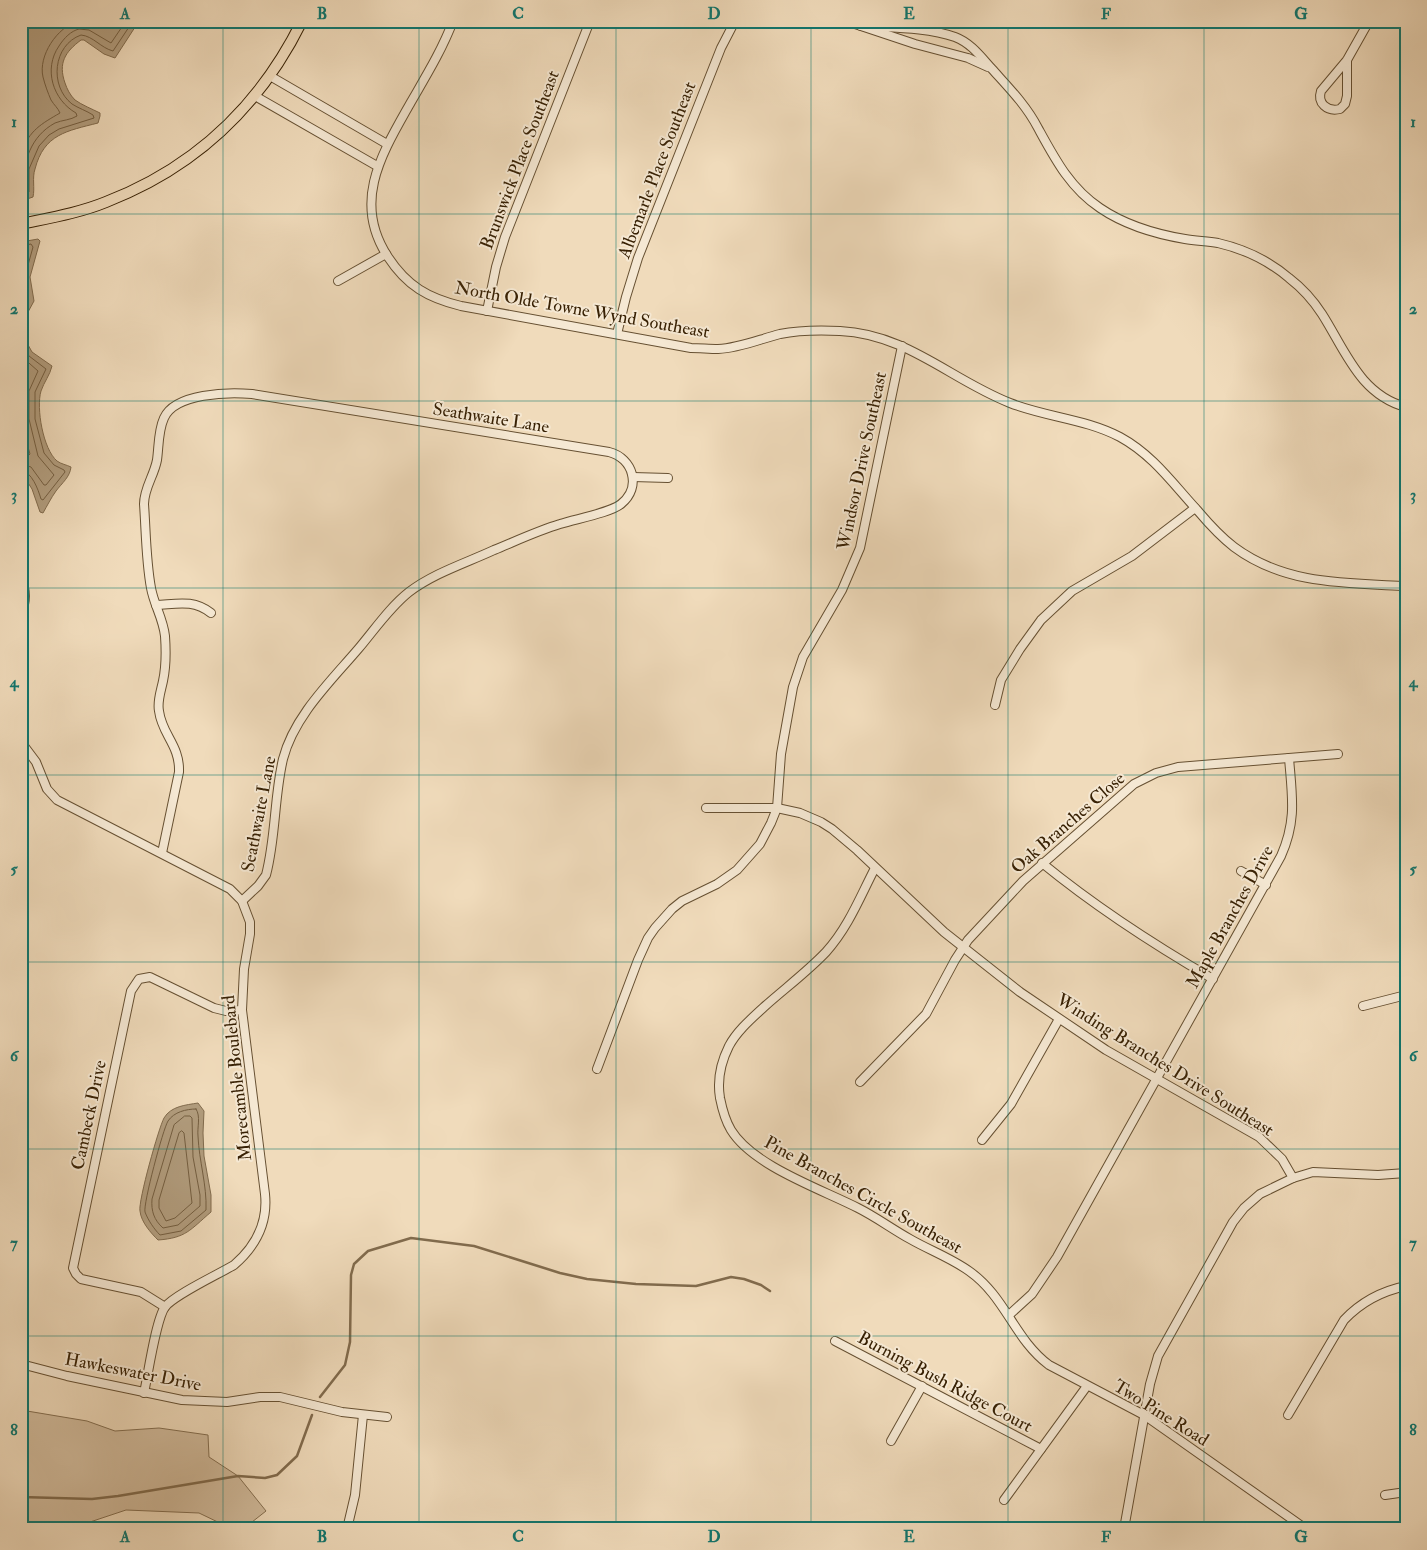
<svg xmlns="http://www.w3.org/2000/svg" width="1427" height="1550" viewBox="0 0 1427 1550" font-family="'IM FELL Double Pica',serif">
  <style>
    .green { fill: #d1bb9c; stroke: #846e50 }
    .water { fill: #b19c7d; stroke: #816b4d }
    .lines { fill: none; stroke-linecap: round; stroke-linejoin: round }
    .shore { stroke: #745e40; stroke-width: 1 }
    .stream { stroke: #816b4d; stroke-width: 2.5 }
    .minor-casing { stroke: #665032; stroke-width: 10 }
    .major-casing { stroke: #382104; stroke-width: 12 }
    .minor { stroke: #f5e8d3; stroke-width: 8 }
    .major { stroke: #f0dbbb; stroke-width: 10 }
    .grid { fill: none; stroke: #0f766e; stroke-width: 1; stroke-opacity: 0.55 }
    .labels { text-anchor: middle; dominant-baseline: central; stroke-width: 4; stroke-linejoin: round; paint-order: stroke }
    .street-label { font-size: 18px; fill: #382104; stroke: #f5e8d3 }
    .neatline { fill: none; stroke: #0f766e; stroke-width: 2 }
    .grid-label { font-size: 16px; text-anchor: middle; font-weight: bold; fill: #0f766e }
  </style>
  <rect width="100%" height="100%" fill="#f0dbbb"/>
  <filter id="stains"><feTurbulence type="fractalNoise" baseFrequency=".004" numOctaves="4"/><feColorMatrix values="0 0 0 0 .2 0 0 0 0 .09 0 0 0 0 .02 0 0 0 .5 -.17"/></filter>
  <radialGradient id="worn" r=".72"><stop offset=".6" stop-color="#630" stop-opacity="0"/><stop offset="1" stop-color="#630" stop-opacity=".3"/></radialGradient>
  <path class="green" d="M21,1410L87,1421L115,1431L159,1428L208,1435L209,1457L238,1476L266,1511L247,1526L224,1525L199,1513L126,1510L69,1529H21Z"/>
  <g class="water">
    <path d="M21,21H139L115,58L104,54L84,40H81C65,52 58,63 65,83C67,89 70,95 75,100C82,105 92,109 100,113V116L98,123C67,131 44,134 35,169C32,178 35,188 33,197L21,201Z"/>
    <path d="M38,239L40,241L30,277L34,301L28,312L23,333L27,343L32,352L52,366C50,375 44,382 41,391C36,408 43,449 57,461C61,464 67,465 71,467C70,477 62,483 56,491C51,498 47,506 43,513L40,512L32,489L21,472V242Z"/>
    <path d="M198,1103L204,1111L203,1133L204,1156L211,1195V1212C190,1230 186,1238 158,1240C151,1233 141,1222 140,1211C138,1201 159,1127 164,1118C171,1106 186,1105 198,1103Z"/>
  </g>
  <g class="lines">
    <g class="shore">
      <path d="M21,152C30,130 41,124 60,113C58,108 54,105 51,100C48,93 45,85 43,77C38,56 57,27 78,21"/>
      <path d="M21,189L23,187C23,161 31,136 55,123C62,120 71,120 77,116L76,113C53,100 43,69 59,46C64,38 71,31 79,29L89,30L111,43L126,21"/>
      <path d="M21,195L29,192V169L39,146L49,135L59,129L94,118L93,115C87,111 78,108 72,104C49,86 53,45 81,35C93,36 101,48 113,51L133,21"/>
      <path d="M21,246L31,244L33,247L25,276L28,300L21,320"/>
      <path d="M21,343L29,356L46,369L35,392V419L44,453L54,465L64,470L65,472L43,500L41,499C38,489 32,472 21,470"/>
      <path d="M21,356L38,371L29,391V419L38,456L54,475L46,485H44L31,467L21,464"/>
      <path d="M21,367L28,374C17,400 22,427 30,454L28,456H21"/>
      <path d="M196,1109C201,1116 197,1128 198,1136C199,1161 207,1185 206,1210L181,1231L160,1235C154,1229 148,1220 145,1212C143,1204 163,1129 168,1121C174,1112 186,1109 196,1109Z"/>
      <path d="M185,1116H190L192,1118L193,1157L200,1195V1206L178,1225L163,1228C154,1220 151,1211 152,1199L174,1125Z"/>
      <path d="M182,1131L184,1133L192,1203L175,1218L166,1221L159,1208V1200L179,1133Z"/>
    </g>
    <g class="stream">
      <path d="M320,1397L345,1365L350,1342L351,1275L354,1264L368,1251L411,1238L474,1246L560,1273L587,1279L636,1284L696,1286L731,1277L744,1279L761,1285L770,1291"/>
      <path d="M21,1497L92,1499L118,1496L238,1476L265,1478L277,1475L297,1456L312,1415"/>
    </g>
    <defs>
      <g id="minor">
        <path d="M453,21C442,50 426,76 411,102C383,152 351,201 388,257C407,286 428,298 461,306L691,348C700,348 709,349 718,349C740,348 760,339 780,334C800,330 820,330 840,331C907,334 951,380 1010,403C1046,417 1086,419 1120,437C1153,455 1173,484 1198,511C1209,524 1221,537 1234,547C1285,585 1345,583 1406,586"/>
        <path d="M846,21L915,44L968,58L988,67"/>
        <path d="M861,26C891,28 926,27 955,37C971,43 981,57 992,69C1009,88 1026,105 1038,128C1055,159 1070,188 1100,208C1125,225 1155,234 1185,239C1196,241 1207,241 1218,243C1244,249 1269,261 1289,278C1302,288 1313,300 1322,314C1345,350 1360,395 1406,407"/>
        <path d="M1347,60V96L1345,104L1340,109C1327,112 1317,103 1321,91L1347,60L1369,21"/>
        <path d="M270,76L387,144"/>
        <path d="M255,96L377,166"/>
        <path d="M338,281L386,254"/>
        <path d="M487,311L496,267L505,237L590,21"/>
        <path d="M617,334L626,297L638,258L721,48L735,21"/>
        <path d="M633,477L668,478"/>
        <path d="M21,577C26,590 27,601 21,613"/>
        <path d="M156,605C177,604 193,599 211,613"/>
        <path d="M995,705L1001,680L1020,649L1041,620L1072,591L1132,556L1195,508"/>
        <path d="M21,742L36,762L47,789L57,800L230,889L242,901L250,922V934L244,969L242,1010L265,1194C268,1223 256,1246 234,1265C219,1274 174,1295 165,1307C156,1319 148,1375 144,1393"/>
        <path d="M706,808H777L800,813L821,822L832,829L857,850L944,932L1020,992L1106,1050L1259,1137L1282,1159L1293,1178"/>
        <path d="M162,853L179,772C180,745 162,735 159,711C157,701 161,691 163,681C166,667 166,650 165,636C163,618 154,605 151,588C146,561 146,532 144,504C144,488 154,476 157,460C159,446 158,431 164,418C175,393 228,392 252,394L609,452C633,458 642,487 621,504C610,513 575,519 560,524C537,531 516,541 494,550C466,563 434,573 409,592C390,607 375,629 359,648C331,681 294,716 283,759C274,797 276,837 266,875L258,886L242,901"/>
        <path d="M1042,863C1097,908 1151,943 1213,979"/>
        <path d="M875,868C860,897 848,928 826,952C807,972 784,989 764,1007C751,1019 737,1031 729,1046C721,1062 717,1080 720,1098C722,1108 725,1120 731,1130C753,1166 821,1189 858,1208C876,1217 892,1229 910,1239C929,1250 951,1258 969,1271C1006,1297 1014,1339 1049,1365L1144,1415L1306,1529"/>
        <path d="M1241,871L1266,885"/>
        <path d="M1363,1006L1406,995"/>
        <path d="M597,1069L638,960L648,938L655,928L672,909L682,901L717,884L737,870L760,844L771,823L777,808L781,754L793,687L803,657L842,590L860,548L902,346"/>
        <path d="M860,1082L926,1014L955,960L968,940L1023,881L1134,784L1156,773L1178,767L1338,754"/>
        <path d="M982,1140L1011,1104L1059,1019"/>
        <path d="M165,1307L141,1292L81,1279L76,1274L73,1268L131,991L139,979L150,977L214,1008L226,1011L242,1010"/>
        <path d="M1009,1315L1032,1294L1057,1257L1281,856C1297,820 1292,796 1289,758"/>
        <path d="M835,1341L1041,1449"/>
        <path d="M21,1364L67,1376L182,1400L227,1402L260,1397H280L342,1412L387,1417"/>
        <path d="M1288,1415L1344,1320C1361,1302 1382,1291 1406,1286"/>
        <path d="M891,1441L922,1386"/>
        <path d="M1385,1495L1406,1492"/>
        <path d="M1004,1500L1087,1386"/>
        <path d="M347,1529L355,1495L363,1415"/>
        <path d="M1124,1529L1150,1384L1158,1356L1233,1222L1244,1208L1260,1194L1293,1178L1313,1172L1378,1175L1406,1173"/>
      </g>
      <path id="major" d="M21,224C49,218 79,213 106,202C194,168 260,106 302,21"/>
    </defs>
    <use href="#minor" class="minor-casing"/>
    <use href="#major" class="major-casing"/>
    <use href="#minor" class="minor"/>
    <use href="#major" class="major"/>
  </g>
  <path class="grid" d="M223,21V1529M419,21V1529M616,21V1529M811,21V1529M1008,21V1529M1204,21V1529M21,214H1406M21,401H1406M21,588H1406M21,775H1406M21,962H1406M21,1149H1406M21,1336H1406"/>
  <g class="labels">
    <g class="street-label">
      <text transform="translate(520 160) rotate(-69)">Brunswick Place Southeast</text>
      <text transform="translate(657 170) rotate(-69)">Albemarle Place Southeast</text>
      <text transform="translate(582 310) rotate(10)">North Olde Towne Wynd Southeast</text>
      <text transform="translate(491 418) rotate(9)">Seathwaite Lane</text>
      <text transform="translate(862 461) rotate(-78)">Windsor Drive Southeast</text>
      <text transform="translate(259 814) rotate(-79)">Seathwaite Lane</text>
      <text transform="translate(1068 823) rotate(-41)">Oak Branches Close</text>
      <text transform="translate(1230 917) rotate(-61)">Maple Branches Drive</text>
      <text transform="translate(1165 1065) rotate(32)">Winding Branches Drive Southeast</text>
      <text transform="translate(237 1078) rotate(-96)">Morecamble Boulebard</text>
      <text transform="translate(89 1115) rotate(-78)">Cambeck Drive</text>
      <text transform="translate(863 1195) rotate(29)">Pine Branches Circle Southeast</text>
      <text transform="translate(133 1372) rotate(11)">Hawkeswater Drive</text>
      <text transform="translate(945 1382) rotate(28)">Burning Bush Ridge Court</text>
      <text transform="translate(1161 1413) rotate(32)">Two Pine Road</text>
    </g>
  </g>
  <rect width="1427" height="1550" fill="none" stroke="#f0dbbb" stroke-width="55"/>
  <rect x="28" y="28" width="1372" height="1494" class="neatline"/>
  <g class="grid-label">
    <text x="125" y="19">A</text>
    <text x="322" y="19">B</text>
    <text x="518" y="19">C</text>
    <text x="714" y="19">D</text>
    <text x="909" y="19">E</text>
    <text x="1106" y="19">F</text>
    <text x="1301" y="19">G</text>
    <text x="14" y="127">1</text>
    <text x="1413" y="127">1</text>
    <text x="14" y="314">2</text>
    <text x="1413" y="314">2</text>
    <text x="14" y="500">3</text>
    <text x="1413" y="500">3</text>
    <text x="14" y="687">4</text>
    <text x="1413" y="687">4</text>
    <text x="14" y="874">5</text>
    <text x="1413" y="874">5</text>
    <text x="14" y="1061">6</text>
    <text x="1413" y="1061">6</text>
    <text x="14" y="1248">7</text>
    <text x="1413" y="1248">7</text>
    <text x="14" y="1435">8</text>
    <text x="1413" y="1435">8</text>
    <text x="125" y="1542">A</text>
    <text x="322" y="1542">B</text>
    <text x="518" y="1542">C</text>
    <text x="714" y="1542">D</text>
    <text x="909" y="1542">E</text>
    <text x="1106" y="1542">F</text>
    <text x="1301" y="1542">G</text>
  </g>
  <rect width="100%" height="100%" filter="url(#stains)"/>
  <rect width="100%" height="100%" fill="url(#worn)"/>
</svg>
